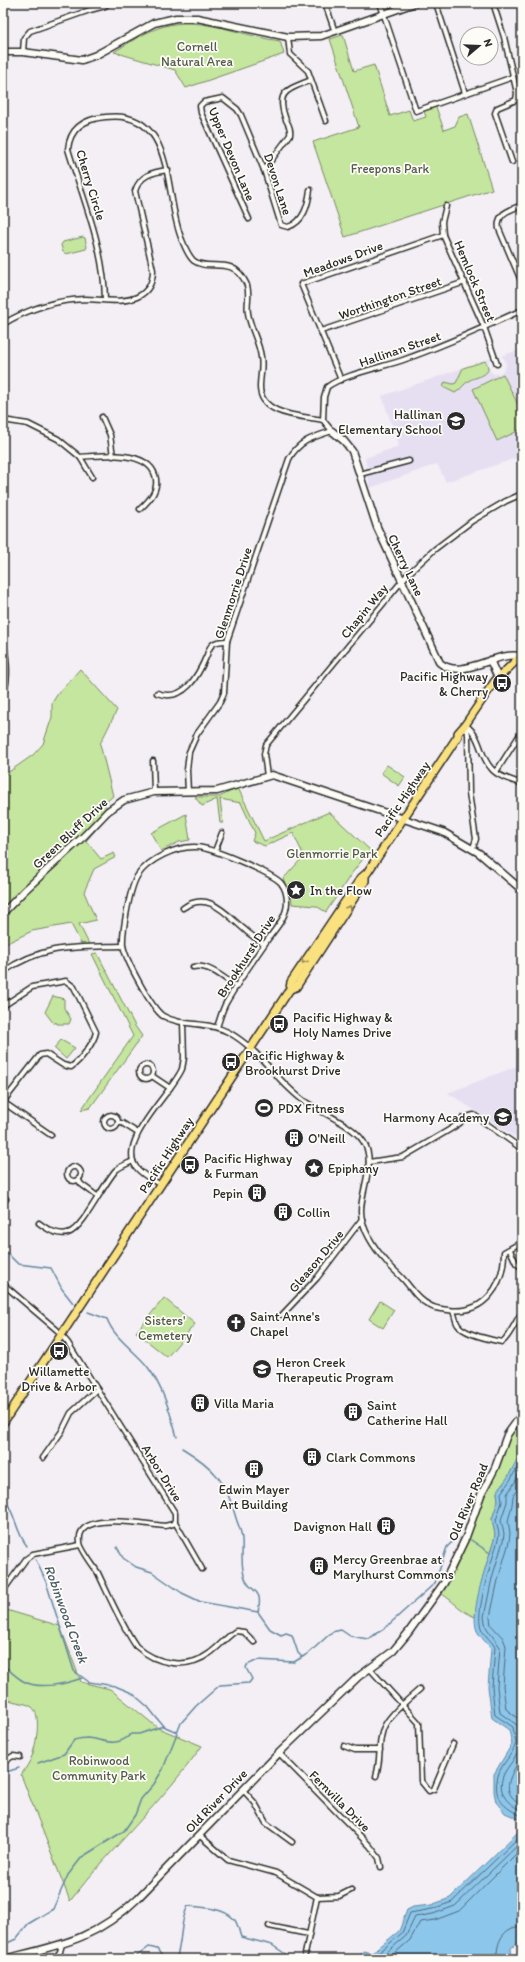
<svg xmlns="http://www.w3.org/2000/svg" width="525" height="1962" viewBox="0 0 525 1962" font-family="Itim,sans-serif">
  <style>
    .built { fill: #e6dff2 }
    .green { fill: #c5e69e; stroke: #788864 }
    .water { fill: #8cc6eb; stroke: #65889e }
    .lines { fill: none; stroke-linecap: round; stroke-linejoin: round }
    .shore { stroke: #526978; stroke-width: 1 }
    .stream { stroke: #65889e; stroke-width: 1.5 }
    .street-casing { stroke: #2b2b2b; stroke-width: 7 }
    .secondary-casing { stroke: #2b2b2b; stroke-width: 9 }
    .primary-casing { stroke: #2b2b2b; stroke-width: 10 }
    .street { stroke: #fdfcf7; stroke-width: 4 }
    .secondary { stroke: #fdfcf7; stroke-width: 6 }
    .primary { stroke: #fae180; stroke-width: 7 }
    .oneway { stroke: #928656 }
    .labels { text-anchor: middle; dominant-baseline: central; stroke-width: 3.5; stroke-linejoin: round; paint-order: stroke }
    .park-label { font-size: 13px; fill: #525a48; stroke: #fdfcf7 }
    .street-label { font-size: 13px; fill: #2b2b2b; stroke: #fdfcf7 }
    .poi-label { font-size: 13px; fill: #2b2b2b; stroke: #fdfcf7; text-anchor: start }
    .water-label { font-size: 14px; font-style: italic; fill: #485a65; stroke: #fdfcf7 }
  </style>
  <rect width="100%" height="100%" fill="#f3eff5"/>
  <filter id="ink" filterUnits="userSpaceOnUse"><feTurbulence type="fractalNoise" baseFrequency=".025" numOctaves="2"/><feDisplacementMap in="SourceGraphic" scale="8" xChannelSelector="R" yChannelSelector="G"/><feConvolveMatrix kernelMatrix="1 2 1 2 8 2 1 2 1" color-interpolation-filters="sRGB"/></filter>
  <g filter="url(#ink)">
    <g class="built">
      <path d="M522,349V456L446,482L437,464L370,488L365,458L399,446L382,396L489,359L488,366L490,371L494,374L500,373L504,370L506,365L505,360L501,356Z"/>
      <path d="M522,1064V1141L448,1093Z"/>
    </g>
    <g class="green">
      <path d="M189,23C220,24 249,37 280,41L284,54L186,88L175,70L114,52C140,36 158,23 189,23Z"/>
      <path d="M343,35L354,71L374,65L390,116L409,110L413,121L426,117L424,111L436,107L444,130L455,126L459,117L468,114L492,189L345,237L313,142L359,127L330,39Z"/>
      <path d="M83,237L85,238L87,247L86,249L66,254L63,252L61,245L63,242Z"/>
      <path d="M485,361C495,375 478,376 470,380C464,383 461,390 455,393L443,387L445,382L453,384L456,383L463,368Z"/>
      <path d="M503,374L522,413V429L497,441L473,389Z"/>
      <path d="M80,669L117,710L100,744L113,796L104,804L111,812L86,841L101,859L114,853L116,857L94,869L84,892L96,920L79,924L89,944L82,945L71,924L32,931L3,945V776L33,755L43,744L52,717V703L57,695Z"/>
      <path d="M387,765L405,777L399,786L381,773Z"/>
      <path d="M238,788L264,841L329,812L370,850L352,873L326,912L316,906L292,904L291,893L283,879L304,856L293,833L265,846L252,841L255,833L241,803L220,799L223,823H220L217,799L202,806L195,797H219Z"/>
      <path d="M186,814L190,840L179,842L161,851L151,833Z"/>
      <path d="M97,953L135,1026L142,1036L90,1108L81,1110L133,1036L92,954Z"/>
      <path d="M53,996L64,999V1008L71,1019L69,1024H57L56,1022L54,1024L45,1012Z"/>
      <path d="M61,1040L75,1048L66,1059L54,1048Z"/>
      <path d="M164,1298L195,1324L167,1357L136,1332Z"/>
      <path d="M380,1301L394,1310L383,1328L369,1319Z"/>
      <path d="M522,1417V1442L518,1450V1458L508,1477L497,1492L498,1501L492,1519L495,1534L494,1540L483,1576L475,1617C462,1612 453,1601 442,1594C475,1538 487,1472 522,1417Z"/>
      <path d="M3,1609L60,1626L81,1682L110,1689L158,1728L202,1746C163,1801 112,1847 70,1901L21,1775C25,1769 30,1762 32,1756C36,1745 42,1715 32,1707C23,1701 12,1704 3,1696Z"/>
    </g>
    <path class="water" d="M522,1442V1940L511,1948L512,1959H358L363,1951L372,1953L399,1931L407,1910L413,1907L431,1905L450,1898L519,1831L521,1820L505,1813L496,1802L494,1792V1774L512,1744L509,1730L492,1718L488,1687L491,1648C487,1643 480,1637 477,1631C469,1612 488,1560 494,1540L495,1534L492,1519L498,1501L497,1492L508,1477L518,1458V1450Z"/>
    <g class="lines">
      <g class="shore">
        <path d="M522,1451L521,1460L511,1479L501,1493L502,1502L496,1520L499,1534L498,1540C493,1558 473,1615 482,1630C485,1636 492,1641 495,1647L492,1687L495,1715L513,1727L516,1743C513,1755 501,1764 498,1776C492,1798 504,1808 522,1816"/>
        <path d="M522,1468L515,1482L507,1494V1502L501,1520L504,1534L503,1541L492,1578L484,1617L486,1627L500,1647L497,1687L500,1713L517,1725C519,1730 522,1741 520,1746C518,1757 507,1766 503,1776C497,1794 508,1804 522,1811"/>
        <path d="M522,1482L513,1496L512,1505L508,1521L510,1533L509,1542L498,1580L490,1617L491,1625L503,1638L506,1646L503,1686L506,1709L522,1722"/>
        <path d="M522,1756C512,1773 497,1793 522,1804"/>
        <path d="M362,1959L366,1955L375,1956L402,1933L410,1913L432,1909L452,1902L522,1834"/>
        <path d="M379,1959L406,1936L415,1917L433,1914L455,1906L522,1841"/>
        <path d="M388,1959L410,1940L420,1922L435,1920L459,1911L522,1848"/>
        <path d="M497,1959C496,1942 503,1927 522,1926"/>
      </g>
      <g class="stream">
        <path d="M3,1249L18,1264L51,1268L62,1289L73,1303"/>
        <path d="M88,1312L107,1319C114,1338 134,1350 147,1366C163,1387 170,1412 177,1437"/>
        <path d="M182,1448C215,1468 226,1481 236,1518C238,1525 242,1532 242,1539C243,1552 240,1565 245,1578C250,1594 264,1586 258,1612L270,1629L281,1635L286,1633L292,1635L298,1653L302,1657"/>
        <path d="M3,1497C16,1513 15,1531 27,1546"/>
        <path d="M471,1540L490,1553"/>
        <path d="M117,1547L123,1558L136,1567L152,1572L182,1593L201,1602L258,1612"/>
        <path d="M36,1560L46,1582L74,1671L89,1682L115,1686L132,1693L148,1707L163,1726L177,1732"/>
        <path d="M3,1665C9,1670 16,1677 23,1681C39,1690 66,1684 82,1678"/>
        <path d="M38,1763L64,1754L74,1740C78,1739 83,1738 87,1738C103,1739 116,1749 131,1734H139L163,1726"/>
        <path d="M6,1772L19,1768"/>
        <path d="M3,1945L16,1939L28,1924L53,1909L68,1875L82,1857L124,1831L135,1815L141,1799L154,1784L163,1769L181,1723L196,1706L220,1685L249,1683L252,1679L246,1668L247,1665L258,1660L294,1662L309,1653L332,1632L341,1630L350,1636L368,1639L385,1628L435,1583L447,1547L453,1541L458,1539"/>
        <path d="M133,1959L149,1947L157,1949L164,1959"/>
        <path d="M176,1959C183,1941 179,1922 188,1906C202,1907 224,1908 234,1919C238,1923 239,1932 241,1937L272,1945L293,1959"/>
      </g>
      <defs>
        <g id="street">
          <path d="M325,3L335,32"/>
          <path d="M380,3L416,111L513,77"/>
          <path d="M436,3L465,93"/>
          <path d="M493,3L504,37L517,93L516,100L497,108L495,113L512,162"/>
          <path d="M288,37L290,54L308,71L326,121"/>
          <path d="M23,52L24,38L30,31L90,10L105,6L108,3"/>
          <path d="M264,170L290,135C291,130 289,125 286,120C275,91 287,90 311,80"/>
          <path d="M522,205C510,210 496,213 499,229L522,283"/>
          <path d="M446,206L442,222L443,235L484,327L497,364"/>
          <path d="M249,219L201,113L200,106L204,102L223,98L237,109L241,115L264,170L281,225L288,227C304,222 308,205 310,190"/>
          <path d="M105,299C104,247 83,199 68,149C70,128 84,119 105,117C178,108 163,197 182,240C185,247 188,256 194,261C209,272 232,254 246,283C251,293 246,303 248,313C250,328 259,341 261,357C263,367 260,376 260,387C260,416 303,416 323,420"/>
          <path d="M3,324C28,309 55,300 85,299C100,299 122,304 137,297C148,292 153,282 153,270L135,191C140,175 153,172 168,170"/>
          <path d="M321,331L465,282"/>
          <path d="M341,380L301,284L443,235"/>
          <path d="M102,417L110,435L113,456"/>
          <path d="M3,420L28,424L58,439L80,457L92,477"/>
          <path d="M80,457C101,455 147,450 155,475C160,489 150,500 140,509"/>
          <path d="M360,474L409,461"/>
          <path d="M3,637C6,657 10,676 3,695"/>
          <path d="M157,693C184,703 198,676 207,655C208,651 209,647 213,644C217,641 222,641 227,641"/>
          <path d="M465,725L468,734L469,793L476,839L473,848"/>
          <path d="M466,725C482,738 479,755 491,768C498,777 512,780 522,784"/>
          <path d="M153,761L154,792"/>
          <path d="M496,772L522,731"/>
          <path d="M267,776L264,754L266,745L407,575L435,549L472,521L506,501L522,494"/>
          <path d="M188,792L187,770L189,752L197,734L220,702L224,693L227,641L289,459C299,441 313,437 332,431L323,420L324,397L327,387C342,375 383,367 403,360C443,346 483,328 522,310"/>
          <path d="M215,851L222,833"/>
          <path d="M183,908C208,890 226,914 244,929C250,935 257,939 264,944"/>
          <path d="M193,967C209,964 224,978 237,987"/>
          <path d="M3,972C43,944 77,947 123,946"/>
          <path d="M3,1006L32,987L66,981L74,987L96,1032C94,1043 80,1061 71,1067L63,1065L46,1054L40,1055L3,1102"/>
          <path d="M217,1027C220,1019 222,1010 226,1003C238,982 252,962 266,942C274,930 287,918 287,902C287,896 285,888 281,883C272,873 210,847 196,847C176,846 149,859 138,875C130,886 122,932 123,945C125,959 152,1009 163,1016C183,1027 207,1021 228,1032C261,1050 275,1080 304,1101C320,1112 353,1125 363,1141C377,1161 361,1189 361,1211C361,1229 375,1249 386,1261C391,1268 398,1273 404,1280C412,1289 417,1299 429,1305C435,1309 441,1309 448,1310C485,1315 504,1285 504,1252L522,1242"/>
          <circle cx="146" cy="1072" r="7"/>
          <path d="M152,1076L170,1088"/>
          <path d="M3,1102L51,1135"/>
          <circle cx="111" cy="1122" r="7"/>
          <path d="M118,1123H122L138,1133"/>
          <path d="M369,1162L403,1157L449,1130L460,1123L463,1118L474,1115L522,1149"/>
          <circle cx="74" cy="1174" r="7"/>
          <path d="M78,1179L81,1184L97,1196"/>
          <path d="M161,1185C152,1180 142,1175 136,1167C117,1141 172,1093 182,1069L184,1058L183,1022"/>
          <path d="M3,1196L6,1199"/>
          <path d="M39,1223C47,1229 57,1236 68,1233C83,1229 103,1184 116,1170C121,1166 127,1164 133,1161"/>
          <path d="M510,1250L516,1263L522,1268"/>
          <path d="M3,1284L57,1330L68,1343L175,1513V1520L173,1524L165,1526C147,1525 75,1509 80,1542C80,1549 94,1566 98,1573C110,1598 121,1624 136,1646C157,1665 187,1670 210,1653C220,1646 226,1637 236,1631L244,1632L254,1642"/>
          <path d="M453,1311C455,1315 455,1321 458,1325C464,1334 492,1340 502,1342C508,1339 517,1319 522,1312"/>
          <path d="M282,1315L317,1278L362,1219"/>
          <path d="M43,1458L62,1431L71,1413L97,1389"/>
          <path d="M175,1522L202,1569"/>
          <path d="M3,1591L26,1559L33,1554L80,1545"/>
          <path d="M370,1669L419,1723L421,1781L429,1791L434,1789L453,1744"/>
          <path d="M344,1746L355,1750H380"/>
          <path d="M279,1753L370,1846L379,1858L381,1867"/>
          <path d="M3,1762L13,1756L20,1757"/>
          <path d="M376,1776C381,1761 378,1747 382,1733C385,1717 408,1700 420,1689"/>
          <path d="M243,1790L255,1803L266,1823L292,1842"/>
          <path d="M199,1835L228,1860L276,1873L317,1897"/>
          <path d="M317,1897L339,1896L351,1890"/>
          <path d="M269,1926L308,1934"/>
          <path d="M54,1959L60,1952L62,1944"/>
          <path d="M304,1959L317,1897"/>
        </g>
        <g id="secondary">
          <path d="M3,52H23L82,60L96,55L154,23L176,18H197L288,37L321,36L415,3"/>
          <path d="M332,431L344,441L352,451L377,527L440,663C462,681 495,651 520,656"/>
          <path d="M490,660L498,678"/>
          <path d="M3,913L24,891L85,835L108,811L124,800L154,792L217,791L272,775L443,832L479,853L522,890"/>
          <path d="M4,1959C60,1945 95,1940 138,1898L279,1753L358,1677L393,1651L408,1633L444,1583L466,1537L481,1495L495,1468L507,1435L522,1414"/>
        </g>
        <g id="primary">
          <path d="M290,989L296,987L365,881V876"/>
          <path d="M3,1423L290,989L291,982L361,878L367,873L458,736V733L465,725L495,681L522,655"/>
        </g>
      </defs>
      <use href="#street" class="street-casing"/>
      <use href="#secondary" class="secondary-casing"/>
      <use href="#primary" class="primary-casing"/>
      <use href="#street" class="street"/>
      <use href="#secondary" class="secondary"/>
      <use href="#primary" class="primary"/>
    </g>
    <defs><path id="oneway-chevron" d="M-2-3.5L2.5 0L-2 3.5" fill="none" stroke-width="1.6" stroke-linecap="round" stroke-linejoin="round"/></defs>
    <g class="oneway">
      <use href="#oneway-chevron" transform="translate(349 908) rotate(-58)"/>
      <use href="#oneway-chevron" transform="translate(304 961) rotate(123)"/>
    </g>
  </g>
  <defs>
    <symbol id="school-disc" viewBox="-11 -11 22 22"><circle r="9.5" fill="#2b2b2b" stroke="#fdfcf7"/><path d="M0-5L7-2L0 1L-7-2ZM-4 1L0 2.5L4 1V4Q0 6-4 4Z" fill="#fff"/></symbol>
    <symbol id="bus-disc" viewBox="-11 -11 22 22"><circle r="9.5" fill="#2b2b2b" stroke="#fdfcf7"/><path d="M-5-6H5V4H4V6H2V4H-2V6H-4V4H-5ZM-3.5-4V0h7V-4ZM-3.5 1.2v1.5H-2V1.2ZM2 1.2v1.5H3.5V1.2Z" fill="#fff"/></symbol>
    <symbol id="sight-disc" viewBox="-11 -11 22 22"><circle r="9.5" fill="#2b2b2b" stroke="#fdfcf7"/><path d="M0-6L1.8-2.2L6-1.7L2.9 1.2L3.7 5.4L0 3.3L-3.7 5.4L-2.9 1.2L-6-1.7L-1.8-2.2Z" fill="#fff"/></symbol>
    <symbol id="stadium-disc" viewBox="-11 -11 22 22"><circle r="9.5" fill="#2b2b2b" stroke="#fdfcf7"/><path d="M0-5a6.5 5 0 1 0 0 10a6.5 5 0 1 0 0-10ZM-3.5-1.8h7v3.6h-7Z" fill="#fff"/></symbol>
    <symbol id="building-disc" viewBox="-11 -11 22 22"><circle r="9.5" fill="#2b2b2b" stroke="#fdfcf7"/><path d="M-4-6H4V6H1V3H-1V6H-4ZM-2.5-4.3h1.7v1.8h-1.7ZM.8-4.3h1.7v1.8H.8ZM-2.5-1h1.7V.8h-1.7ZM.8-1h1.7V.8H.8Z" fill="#fff"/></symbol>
    <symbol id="church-disc" viewBox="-11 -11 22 22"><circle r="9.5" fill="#2b2b2b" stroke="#fdfcf7"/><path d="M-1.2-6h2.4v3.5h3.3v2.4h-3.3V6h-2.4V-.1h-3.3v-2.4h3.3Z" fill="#fff"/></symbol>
  </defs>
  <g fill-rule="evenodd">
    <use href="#school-disc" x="445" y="410" width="22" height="22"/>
    <use href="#bus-disc" x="491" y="672" width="22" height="22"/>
    <use href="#sight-disc" x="285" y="879" width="22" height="22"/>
    <use href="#bus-disc" x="268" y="1013" width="22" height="22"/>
    <use href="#bus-disc" x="220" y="1051" width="22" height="22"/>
    <use href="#stadium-disc" x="253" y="1097" width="22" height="22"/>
    <use href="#school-disc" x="492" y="1106" width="22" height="22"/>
    <use href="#building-disc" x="283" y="1127" width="22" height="22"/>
    <use href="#bus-disc" x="179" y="1154" width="22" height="22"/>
    <use href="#sight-disc" x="303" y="1157" width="22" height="22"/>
    <use href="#building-disc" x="246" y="1182" width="22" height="22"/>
    <use href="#building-disc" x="272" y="1201" width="22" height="22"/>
    <use href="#church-disc" x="225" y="1312" width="22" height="22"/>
    <use href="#bus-disc" x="48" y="1340" width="22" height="22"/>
    <use href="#school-disc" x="251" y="1358" width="22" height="22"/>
    <use href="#building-disc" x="189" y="1392" width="22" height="22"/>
    <use href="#building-disc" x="342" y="1401" width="22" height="22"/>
    <use href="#building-disc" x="301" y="1446" width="22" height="22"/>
    <use href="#building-disc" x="243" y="1458" width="22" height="22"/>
    <use href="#building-disc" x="375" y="1515" width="22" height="22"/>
    <use href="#building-disc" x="308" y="1555" width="22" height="22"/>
  </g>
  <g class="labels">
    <g class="park-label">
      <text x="197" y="46">Cornell<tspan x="197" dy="15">Natural Area</tspan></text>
      <text x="390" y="168">Freepons Park</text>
      <text x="332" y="853">Glenmorrie Park</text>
      <text x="165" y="1320">Sisters'<tspan x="165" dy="15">Cemetery</tspan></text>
      <text x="99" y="1760">Robinwood<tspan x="99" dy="15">Community Park</tspan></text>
    </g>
    <g class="street-label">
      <text transform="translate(232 154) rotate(67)">Upper Devon Lane</text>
      <text transform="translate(278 184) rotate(72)">Devon Lane</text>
      <text transform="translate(91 185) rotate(73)">Cherry Circle</text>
      <text transform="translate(343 259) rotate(-20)">Meadows Drive</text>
      <text transform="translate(475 281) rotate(67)">Hemlock Street</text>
      <text transform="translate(390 298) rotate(-19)">Worthington Street</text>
      <text transform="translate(400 349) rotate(-19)">Hallinan Street</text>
      <text transform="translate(406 565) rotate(65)">Cherry Lane</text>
      <text transform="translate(233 593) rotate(-72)">Glenmorrie Drive</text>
      <text transform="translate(364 611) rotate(-51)">Chapin Way</text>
      <text transform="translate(402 799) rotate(-56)">Pacific Highway</text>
      <text transform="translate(70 833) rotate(-43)">Green Bluff Drive</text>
      <text transform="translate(246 956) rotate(-57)">Brookhurst Drive</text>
      <text transform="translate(166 1155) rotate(-57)">Pacific Highway</text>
      <text transform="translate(316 1261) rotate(-50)">Gleason Drive</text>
      <text transform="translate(162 1473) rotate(58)">Arbor Drive</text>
      <text transform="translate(468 1502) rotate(-67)">Old River Road</text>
      <text transform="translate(216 1801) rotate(-46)">Old River Drive</text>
      <text transform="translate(340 1801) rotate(45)">Fernvilla Drive</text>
    </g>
    <g class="poi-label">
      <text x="442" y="414" text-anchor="end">Hallinan<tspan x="442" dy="15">Elementary School</tspan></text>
      <text x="488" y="676" text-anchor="end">Pacific Highway<tspan x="488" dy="15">&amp; Cherry</tspan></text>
      <text x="310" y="890">In the Flow</text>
      <text x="293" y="1017">Pacific Highway &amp;<tspan x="293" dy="15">Holy Names Drive</tspan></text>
      <text x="245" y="1055">Pacific Highway &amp;<tspan x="245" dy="15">Brookhurst Drive</tspan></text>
      <text x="278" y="1108">PDX Fitness</text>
      <text x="489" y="1117" text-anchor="end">Harmony Academy</text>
      <text x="308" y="1138">O'Neill</text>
      <text x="204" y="1158">Pacific Highway<tspan x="204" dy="15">&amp; Furman</tspan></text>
      <text x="328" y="1168">Epiphany</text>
      <text x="243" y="1193" text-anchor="end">Pepin</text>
      <text x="297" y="1212">Collin</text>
      <text x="250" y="1316">Saint Anne's<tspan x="250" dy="15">Chapel</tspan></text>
      <text x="276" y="1362">Heron Creek<tspan x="276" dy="15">Therapeutic Program</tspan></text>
      <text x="59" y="1371" text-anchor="middle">Willamette<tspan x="59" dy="15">Drive &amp; Arbor</tspan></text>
      <text x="214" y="1403">Villa Maria</text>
      <text x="367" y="1405">Saint<tspan x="367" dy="15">Catherine Hall</tspan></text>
      <text x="326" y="1457">Clark Commons</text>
      <text x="254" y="1489" text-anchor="middle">Edwin Mayer<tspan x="254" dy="15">Art Building</tspan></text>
      <text x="372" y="1526" text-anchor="end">Davignon Hall</text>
      <text x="333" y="1559">Mercy Greenbrae at<tspan x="333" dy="15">Marylhurst Commons</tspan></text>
    </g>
    <g class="water-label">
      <text transform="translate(66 1614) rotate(70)">Robinwood Creek</text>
    </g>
  </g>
  <rect width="525" height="1962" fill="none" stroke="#fdfcf7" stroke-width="16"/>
  <rect x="8" y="8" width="509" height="1946" fill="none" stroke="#2b2b2b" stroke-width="1.5" filter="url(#ink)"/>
  <g transform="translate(479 46) rotate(71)"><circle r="19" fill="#fdfcf7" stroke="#a9a8a5"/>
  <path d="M0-3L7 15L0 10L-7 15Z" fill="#2b2b2b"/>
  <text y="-6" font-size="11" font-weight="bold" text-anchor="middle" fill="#2b2b2b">N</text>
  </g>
</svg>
